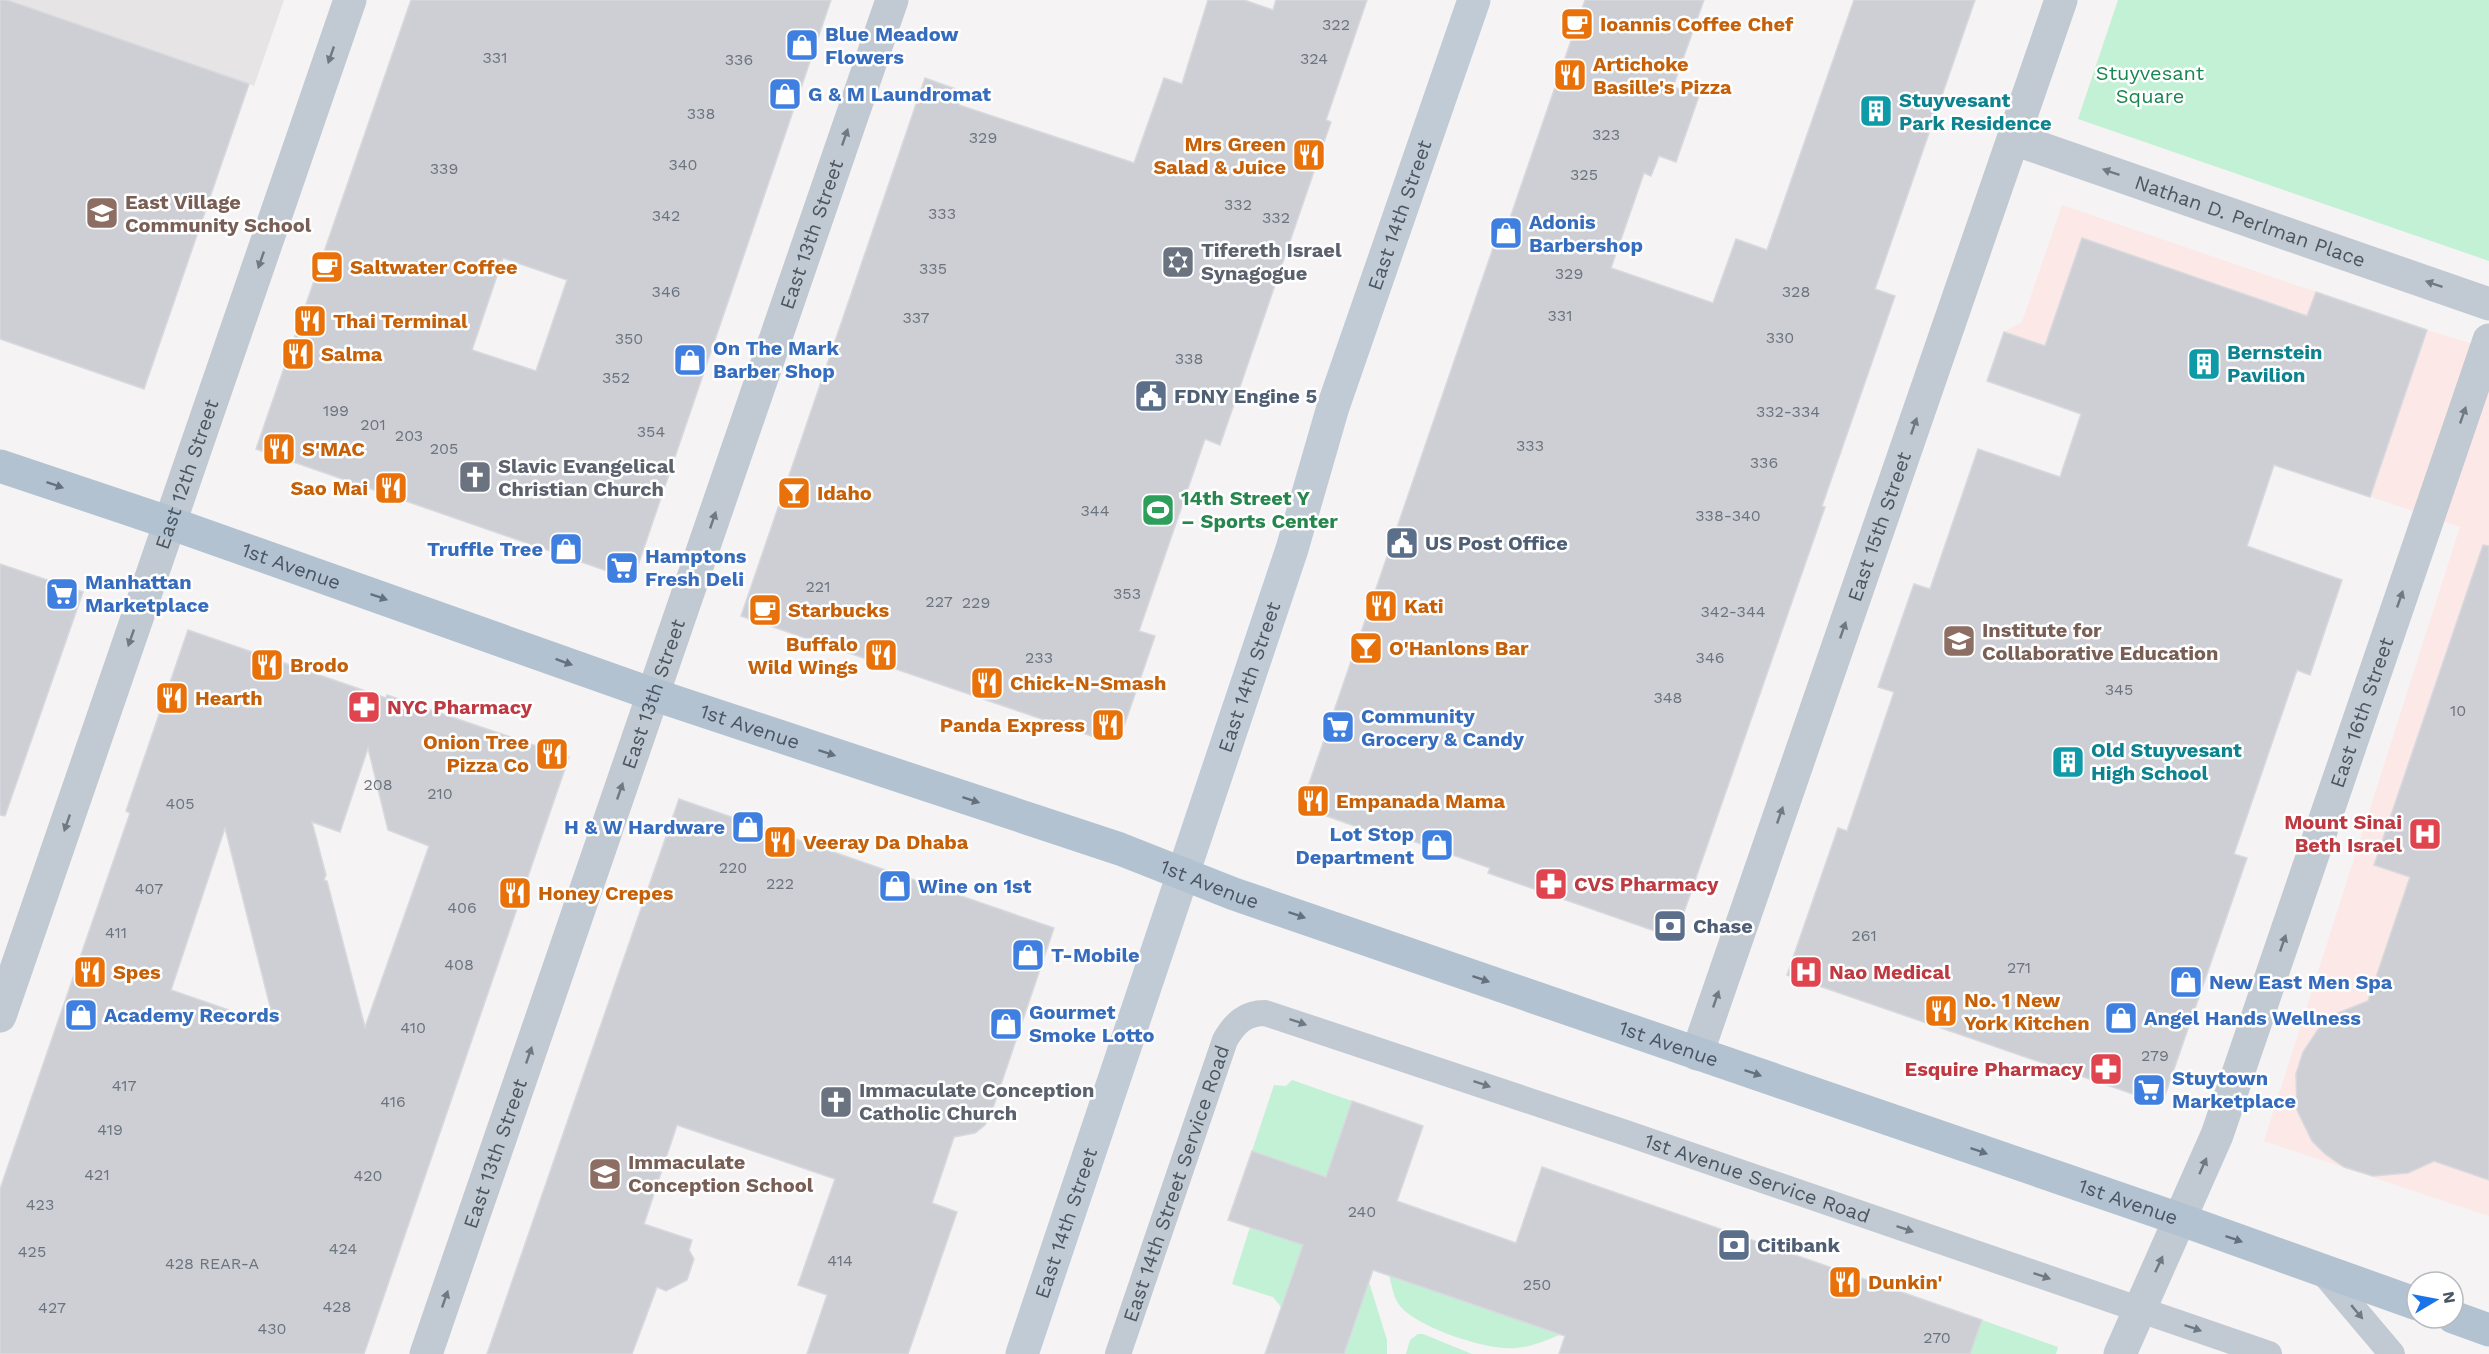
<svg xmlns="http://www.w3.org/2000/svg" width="2489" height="1354" viewBox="0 0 2489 1354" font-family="'Work Sans',sans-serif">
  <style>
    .education { fill: #e6e4e5 }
    .medical { fill: #fce8e6 }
    .green { fill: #c3f1d5 }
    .building { fill: #cdcfd5; stroke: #d7d9de; stroke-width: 1.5; fill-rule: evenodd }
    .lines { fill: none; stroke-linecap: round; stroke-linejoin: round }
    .lane { stroke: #c1cad2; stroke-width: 26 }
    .street { stroke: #c1cad2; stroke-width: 33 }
    .secondary { stroke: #c1cbd6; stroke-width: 33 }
    .primary { stroke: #b3c2d1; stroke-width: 33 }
    .oneway { fill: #6e7983 }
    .oneway2 { fill: #64717d }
    .labels { text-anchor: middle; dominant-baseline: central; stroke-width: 5; stroke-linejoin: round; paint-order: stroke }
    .number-label { font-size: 16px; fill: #6b747e }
    .food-label { font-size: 20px; font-weight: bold; fill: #c56008; stroke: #fff; text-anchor: start }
    .shop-label { font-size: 20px; font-weight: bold; fill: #366cbe; stroke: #fff; text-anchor: start }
    .park-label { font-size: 20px; fill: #17864f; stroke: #fff }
    .culture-label { font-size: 20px; font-weight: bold; fill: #0d838f; stroke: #fff; text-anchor: start }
    .education-label { font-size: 20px; font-weight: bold; fill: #785e54; stroke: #fff; text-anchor: start }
    .street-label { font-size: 20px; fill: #4a5661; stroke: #fff }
    .worship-label { font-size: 20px; font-weight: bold; fill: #5b616d; stroke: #fff; text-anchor: start }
    .service-label { font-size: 20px; font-weight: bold; fill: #4e5e75; stroke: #fff; text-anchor: start }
    .leisure-label { font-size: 20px; font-weight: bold; fill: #27864d; stroke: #fff; text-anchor: start }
    .health-label { font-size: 20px; font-weight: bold; fill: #be3a42; stroke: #fff; text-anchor: start }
  </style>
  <rect width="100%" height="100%" fill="#f5f3f3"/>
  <path class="education" d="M0,0H284L254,86L249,84L144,389L0,339Z"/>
  <path class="medical" d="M2062,205L2427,330L2489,349V1216L2264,1141L2460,527L2033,382L2027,396L1987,381L2004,332L2022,322Z"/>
  <g class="green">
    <path d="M2118,0H2489V261L2078,119Z"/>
    <path d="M1292,1080L1352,1101L1326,1177L1252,1151L1274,1085L1286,1086Z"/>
    <path d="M1250,1227L1303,1245L1281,1307L1273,1297L1232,1284Z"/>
    <path d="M1389,1275L1560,1335C1546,1340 1532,1347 1516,1348C1488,1351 1418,1328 1400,1306C1393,1297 1392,1286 1389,1275Z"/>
    <path d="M1369,1282L1387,1340V1354H1344Z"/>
    <path d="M1982,1320L2058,1347L2056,1354H1970Z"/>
    <path d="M1418,1334H1423L1472,1354H1406L1410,1340Z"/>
  </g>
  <g class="building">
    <path d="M0,0H7L249,84L144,389L0,339Z"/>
    <path d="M411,0H831L633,580L256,449ZM503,258L567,280L536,371L472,350Z"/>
    <path d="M1208,0H1244L1273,10L1276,0H1367L1326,120L1331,122L1220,445L1205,439L1139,631L1155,636L1122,732L1103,740L741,616L925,78L964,92L959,105L1134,163L1164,78L1182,84Z"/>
    <path d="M1585,0H1704L1673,87L1699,96L1676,162L1659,156L1651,176L1644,173L1611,268L1713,303L1736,239L1767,250L1854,0H1975L1875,289L1895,296L1822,506L1825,507L1675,938L1488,873L1490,868L1381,830L1380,835L1301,807L1503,219L1509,221Z"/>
    <path d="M2082,238L2307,316L2316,292L2427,330L2370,497L2274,465L2247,546L2342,580L2310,675L2297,670L2234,854L2247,858L2162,1104L1787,975L1838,828L1847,831L1894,692L1878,687L1914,584L1930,589L1978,449L2060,477L2081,414L1987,381L2004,332L2045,346Z"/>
    <path d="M2483,545L2489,546V1180L2434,1161L2408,1173L2373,1176L2344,1167L2325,1154L2312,1141L2297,1110L2296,1074L2303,1052L2319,1028L2338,1013L2368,1001L2410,877L2374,865Z"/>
    <path d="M0,564L83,592L5,816L0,815Z"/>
    <path d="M188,630L386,698L387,695L569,757L364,1354H0V1189L130,813L126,811ZM368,748L388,830L429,846L365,1027L327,881L324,880L326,875L312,822L340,832ZM225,828L275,1026L171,990Z"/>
    <path d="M679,799L1054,928L991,1114L985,1125L975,1133L954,1137L932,1203L957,1212L908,1354H807L827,1295L798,1285L835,1179L677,1125L644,1224L692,1240L689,1250L694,1259L687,1280L666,1291L657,1287L632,1354H487Z"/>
    <path d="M1352,1101L1423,1126L1397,1201L1516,1243L1542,1167L1982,1320L1970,1354H1559L1565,1336L1373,1270L1344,1354H1265L1303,1245L1228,1220L1252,1151L1326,1177Z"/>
  </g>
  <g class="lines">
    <g class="lane">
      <path d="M2321,1270L2392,1354"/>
      <path id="s1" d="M1118,1354L1225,1040C1235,1023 1245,1013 1265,1013L1626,1133L2269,1354"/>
    </g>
    <g class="street">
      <path id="s2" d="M2014,139L2489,304"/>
      <path id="s3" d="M0,1016L350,0"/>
      <path id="s4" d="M1697,1054L2061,0"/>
      <path id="s5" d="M426,1354L892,0"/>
      <path id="s6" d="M2120,1354L2217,1135L2489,340"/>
    </g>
    <path class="secondary" id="s7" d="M1022,1354L1292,549L1333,407L1474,0"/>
    <g class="primary">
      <path id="s8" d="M0,466L170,523L652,694L1120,849L1234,894L2179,1219L2417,1304"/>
      <path d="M2453,1317L2489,1330"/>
    </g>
  </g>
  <defs><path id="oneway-solid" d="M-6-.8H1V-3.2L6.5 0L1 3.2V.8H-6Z" transform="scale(1.5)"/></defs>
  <g class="oneway">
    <use href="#oneway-solid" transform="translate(331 55) rotate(109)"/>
    <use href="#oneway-solid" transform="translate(845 137) rotate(-71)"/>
    <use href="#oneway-solid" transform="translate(2111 172) rotate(-161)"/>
    <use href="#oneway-solid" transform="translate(261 260) rotate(109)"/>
    <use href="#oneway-solid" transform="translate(2434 284) rotate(-161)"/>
    <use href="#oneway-solid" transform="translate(2463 415) rotate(-71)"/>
    <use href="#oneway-solid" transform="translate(1914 426) rotate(-71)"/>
    <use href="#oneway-solid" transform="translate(713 520) rotate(-71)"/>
    <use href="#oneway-solid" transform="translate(2400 599) rotate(-71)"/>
    <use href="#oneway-solid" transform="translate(1843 630) rotate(-71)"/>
    <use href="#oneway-solid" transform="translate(131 638) rotate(109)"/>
    <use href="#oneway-solid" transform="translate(620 791) rotate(-71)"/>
    <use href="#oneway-solid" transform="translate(1780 815) rotate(-71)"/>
    <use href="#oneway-solid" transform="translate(67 823) rotate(109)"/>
    <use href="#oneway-solid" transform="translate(2283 943) rotate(-71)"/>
    <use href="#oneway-solid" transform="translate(1716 999) rotate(-71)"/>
    <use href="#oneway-solid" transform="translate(1298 1022) rotate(19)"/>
    <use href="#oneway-solid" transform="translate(529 1055) rotate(-71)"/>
    <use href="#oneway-solid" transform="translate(1482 1084) rotate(19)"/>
    <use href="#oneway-solid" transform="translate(2203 1166) rotate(-66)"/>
    <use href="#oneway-solid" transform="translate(1905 1229) rotate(19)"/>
    <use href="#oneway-solid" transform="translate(2159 1264) rotate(-65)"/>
    <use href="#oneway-solid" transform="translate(2042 1276) rotate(19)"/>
    <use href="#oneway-solid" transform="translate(445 1299) rotate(-71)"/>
    <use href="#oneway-solid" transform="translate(2357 1312) rotate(50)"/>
    <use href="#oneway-solid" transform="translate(2193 1328) rotate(19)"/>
  </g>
  <g class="oneway2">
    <use href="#oneway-solid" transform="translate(55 485) rotate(19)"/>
    <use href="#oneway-solid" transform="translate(379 597) rotate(19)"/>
    <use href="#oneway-solid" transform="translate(564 662) rotate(20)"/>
    <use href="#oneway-solid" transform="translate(827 753) rotate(18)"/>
    <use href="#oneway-solid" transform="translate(971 800) rotate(18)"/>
    <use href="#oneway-solid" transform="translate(1297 915) rotate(19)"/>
    <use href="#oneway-solid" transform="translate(1481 979) rotate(19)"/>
    <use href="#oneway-solid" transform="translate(1753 1073) rotate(19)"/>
    <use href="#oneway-solid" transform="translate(1979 1151) rotate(19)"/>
    <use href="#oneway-solid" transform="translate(2234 1239) rotate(19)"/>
  </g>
  <defs>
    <symbol id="cafe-square" viewBox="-11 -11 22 22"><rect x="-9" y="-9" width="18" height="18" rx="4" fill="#e8710a" stroke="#fff"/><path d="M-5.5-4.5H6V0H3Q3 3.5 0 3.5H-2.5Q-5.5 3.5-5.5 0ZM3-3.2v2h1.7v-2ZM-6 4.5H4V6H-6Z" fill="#fff"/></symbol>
    <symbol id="shop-square" viewBox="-11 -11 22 22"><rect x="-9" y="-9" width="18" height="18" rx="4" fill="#3f7fe0" stroke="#fff"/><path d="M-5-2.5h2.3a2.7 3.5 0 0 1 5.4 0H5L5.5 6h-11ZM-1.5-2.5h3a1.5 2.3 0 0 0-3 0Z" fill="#fff"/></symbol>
    <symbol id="restaurant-square" viewBox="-11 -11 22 22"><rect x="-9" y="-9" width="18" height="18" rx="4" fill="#e8710a" stroke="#fff"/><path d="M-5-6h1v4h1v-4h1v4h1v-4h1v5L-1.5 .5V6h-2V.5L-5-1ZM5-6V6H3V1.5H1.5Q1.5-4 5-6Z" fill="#fff"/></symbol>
    <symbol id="building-square" viewBox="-11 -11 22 22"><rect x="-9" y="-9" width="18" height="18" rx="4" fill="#0f9aa8" stroke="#fff"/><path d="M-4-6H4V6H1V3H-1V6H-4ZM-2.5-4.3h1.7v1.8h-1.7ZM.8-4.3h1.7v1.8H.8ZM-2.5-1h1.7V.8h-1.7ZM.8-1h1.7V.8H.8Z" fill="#fff"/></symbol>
    <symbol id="school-square" viewBox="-11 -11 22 22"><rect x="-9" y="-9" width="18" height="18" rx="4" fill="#8d6e63" stroke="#fff"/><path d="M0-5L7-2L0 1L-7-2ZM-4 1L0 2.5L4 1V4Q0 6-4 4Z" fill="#fff"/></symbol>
    <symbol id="synagogue-square" viewBox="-11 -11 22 22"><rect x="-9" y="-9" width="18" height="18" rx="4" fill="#6b7280" stroke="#fff"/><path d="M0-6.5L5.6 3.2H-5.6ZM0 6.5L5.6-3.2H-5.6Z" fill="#fff"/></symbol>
    <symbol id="civic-square" viewBox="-11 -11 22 22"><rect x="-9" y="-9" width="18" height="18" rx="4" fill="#5c6f8a" stroke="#fff"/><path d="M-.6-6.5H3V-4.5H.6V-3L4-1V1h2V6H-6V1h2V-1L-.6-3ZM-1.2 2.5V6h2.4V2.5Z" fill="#fff"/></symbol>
    <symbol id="church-square" viewBox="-11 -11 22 22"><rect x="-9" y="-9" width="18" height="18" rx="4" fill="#6b7280" stroke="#fff"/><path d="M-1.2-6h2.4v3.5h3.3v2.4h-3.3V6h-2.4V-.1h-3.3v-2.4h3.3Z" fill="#fff"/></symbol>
    <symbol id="bar-square" viewBox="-11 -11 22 22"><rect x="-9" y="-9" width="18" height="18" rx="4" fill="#e8710a" stroke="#fff"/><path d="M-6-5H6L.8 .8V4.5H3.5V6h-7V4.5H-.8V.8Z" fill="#fff"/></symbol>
    <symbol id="stadium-square" viewBox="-11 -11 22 22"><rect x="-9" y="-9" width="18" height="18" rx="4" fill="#2e9e5b" stroke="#fff"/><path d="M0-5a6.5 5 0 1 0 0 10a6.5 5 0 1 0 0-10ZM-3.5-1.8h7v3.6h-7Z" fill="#fff"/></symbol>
    <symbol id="supermarket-square" viewBox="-11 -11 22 22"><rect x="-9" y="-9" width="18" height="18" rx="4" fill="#3f7fe0" stroke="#fff"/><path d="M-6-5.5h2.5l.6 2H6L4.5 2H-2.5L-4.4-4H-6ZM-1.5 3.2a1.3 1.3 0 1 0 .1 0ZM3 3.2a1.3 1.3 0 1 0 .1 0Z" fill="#fff"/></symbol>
    <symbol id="pharmacy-square" viewBox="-11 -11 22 22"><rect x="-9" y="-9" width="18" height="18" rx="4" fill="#e0444e" stroke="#fff"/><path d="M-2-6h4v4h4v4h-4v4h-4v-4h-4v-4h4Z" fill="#fff"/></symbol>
    <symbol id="hospital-square" viewBox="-11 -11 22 22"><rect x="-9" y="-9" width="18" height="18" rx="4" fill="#e0444e" stroke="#fff"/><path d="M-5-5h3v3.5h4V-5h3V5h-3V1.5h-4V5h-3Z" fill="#fff"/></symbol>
    <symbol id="bank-square" viewBox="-11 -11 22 22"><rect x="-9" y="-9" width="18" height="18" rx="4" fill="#5c6f8a" stroke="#fff"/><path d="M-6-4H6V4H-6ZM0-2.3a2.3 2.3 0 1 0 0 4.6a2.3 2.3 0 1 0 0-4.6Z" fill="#fff"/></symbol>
  </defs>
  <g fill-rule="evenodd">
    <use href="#cafe-square" x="1558" y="5" width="38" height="38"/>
    <use href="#shop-square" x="783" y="26" width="38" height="38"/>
    <use href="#restaurant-square" x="1551" y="56" width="38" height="38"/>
    <use href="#shop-square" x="766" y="75" width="38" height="38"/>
    <use href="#building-square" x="1857" y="92" width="38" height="38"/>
    <use href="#restaurant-square" x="1290" y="136" width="38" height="38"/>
    <use href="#school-square" x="83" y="194" width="38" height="38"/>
    <use href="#shop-square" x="1487" y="214" width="38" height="38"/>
    <use href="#synagogue-square" x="1159" y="243" width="38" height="38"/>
    <use href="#cafe-square" x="308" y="248" width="38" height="38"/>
    <use href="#restaurant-square" x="291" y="302" width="38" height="38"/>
    <use href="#restaurant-square" x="279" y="335" width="38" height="38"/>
    <use href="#shop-square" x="671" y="341" width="38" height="38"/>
    <use href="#building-square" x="2185" y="345" width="38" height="38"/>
    <use href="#civic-square" x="1132" y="377" width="38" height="38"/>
    <use href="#restaurant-square" x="260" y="430" width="38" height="38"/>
    <use href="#church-square" x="456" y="458" width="38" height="38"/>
    <use href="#restaurant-square" x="372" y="469" width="38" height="38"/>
    <use href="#bar-square" x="775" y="474" width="38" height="38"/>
    <use href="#stadium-square" x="1139" y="491" width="38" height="38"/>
    <use href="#civic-square" x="1383" y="524" width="38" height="38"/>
    <use href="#shop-square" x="547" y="530" width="38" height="38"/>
    <use href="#supermarket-square" x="603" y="549" width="38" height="38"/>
    <use href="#supermarket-square" x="43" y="575" width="38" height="38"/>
    <use href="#restaurant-square" x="1362" y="587" width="38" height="38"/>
    <use href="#cafe-square" x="746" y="591" width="38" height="38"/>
    <use href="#school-square" x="1940" y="622" width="38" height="38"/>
    <use href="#bar-square" x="1347" y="629" width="38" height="38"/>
    <use href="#restaurant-square" x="862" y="636" width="38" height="38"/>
    <use href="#restaurant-square" x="248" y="646" width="38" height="38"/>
    <use href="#restaurant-square" x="968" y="664" width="38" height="38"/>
    <use href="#restaurant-square" x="153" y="679" width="38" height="38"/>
    <use href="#pharmacy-square" x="345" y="688" width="38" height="38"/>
    <use href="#restaurant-square" x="1089" y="706" width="38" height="38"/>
    <use href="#supermarket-square" x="1319" y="708" width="38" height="38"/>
    <use href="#restaurant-square" x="533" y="735" width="38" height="38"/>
    <use href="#building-square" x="2049" y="743" width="38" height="38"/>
    <use href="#restaurant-square" x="1294" y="782" width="38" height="38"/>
    <use href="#shop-square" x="729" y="808" width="38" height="38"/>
    <use href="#hospital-square" x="2406" y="815" width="38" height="38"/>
    <use href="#restaurant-square" x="761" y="823" width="38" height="38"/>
    <use href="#shop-square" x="1418" y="826" width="38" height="38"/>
    <use href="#pharmacy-square" x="1532" y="865" width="38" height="38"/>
    <use href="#shop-square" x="876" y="867" width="38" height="38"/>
    <use href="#restaurant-square" x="496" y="874" width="38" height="38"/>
    <use href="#bank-square" x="1651" y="907" width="38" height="38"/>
    <use href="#shop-square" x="1009" y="936" width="38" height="38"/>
    <use href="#restaurant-square" x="71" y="953" width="38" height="38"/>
    <use href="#hospital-square" x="1787" y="953" width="38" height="38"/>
    <use href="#shop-square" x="2167" y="963" width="38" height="38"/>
    <use href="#restaurant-square" x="1922" y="992" width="38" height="38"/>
    <use href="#shop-square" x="62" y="996" width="38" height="38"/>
    <use href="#shop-square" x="2102" y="999" width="38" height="38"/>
    <use href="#shop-square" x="987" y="1005" width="38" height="38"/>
    <use href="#pharmacy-square" x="2087" y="1050" width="38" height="38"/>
    <use href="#supermarket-square" x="2130" y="1071" width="38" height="38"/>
    <use href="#church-square" x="817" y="1083" width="38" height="38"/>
    <use href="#school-square" x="586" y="1155" width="38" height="38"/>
    <use href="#bank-square" x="1715" y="1226" width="38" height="38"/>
    <use href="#restaurant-square" x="1826" y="1263" width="38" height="38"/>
  </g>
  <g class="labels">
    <g class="number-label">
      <text x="1336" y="24">322</text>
      <text x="495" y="57">331</text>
      <text x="1314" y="58">324</text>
      <text x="739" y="59">336</text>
      <text x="701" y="113">338</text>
      <text x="1606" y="134">323</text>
      <text x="983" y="137">329</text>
      <text x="683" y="164">340</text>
      <text x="444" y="168">339</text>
      <text x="1584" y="174">325</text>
      <text x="1238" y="204">332</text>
      <text x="942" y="213">333</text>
      <text x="666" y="215">342</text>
      <text x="1276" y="217">332</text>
      <text x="933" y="268">335</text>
      <text x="1569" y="273">329</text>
      <text x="666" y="291">346</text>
      <text x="1796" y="291">328</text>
      <text x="1560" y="315">331</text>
      <text x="916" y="317">337</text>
      <text x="1780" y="337">330</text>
      <text x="629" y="338">350</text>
      <text x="1189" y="358">338</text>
      <text x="616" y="377">352</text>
      <text x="336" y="410">199</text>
      <text x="1788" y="411">332-334</text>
      <text x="373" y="424">201</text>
      <text x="651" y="431">354</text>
      <text x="409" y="435">203</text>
      <text x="1530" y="445">333</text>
      <text x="444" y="448">205</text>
      <text x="1764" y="462">336</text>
      <text x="1095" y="510">344</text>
      <text x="1728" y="515">338-340</text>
      <text x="818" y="586">221</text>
      <text x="1127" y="593">353</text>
      <text x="939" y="601">227</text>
      <text x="976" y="602">229</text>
      <text x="1733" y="611">342-344</text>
      <text x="1039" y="657">233</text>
      <text x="1710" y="657">346</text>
      <text x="2119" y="689">345</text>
      <text x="1668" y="697">348</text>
      <text x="2458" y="710">10</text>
      <text x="378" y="784">208</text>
      <text x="440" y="793">210</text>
      <text x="180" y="803">405</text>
      <text x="733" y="867">220</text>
      <text x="780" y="883">222</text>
      <text x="149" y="888">407</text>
      <text x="462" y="907">406</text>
      <text x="116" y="932">411</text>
      <text x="1864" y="935">261</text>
      <text x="459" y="964">408</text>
      <text x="2019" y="967">271</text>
      <text x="413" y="1027">410</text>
      <text x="2155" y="1055">279</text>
      <text x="124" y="1085">417</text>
      <text x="393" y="1101">416</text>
      <text x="110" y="1129">419</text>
      <text x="97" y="1174">421</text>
      <text x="368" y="1175">420</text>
      <text x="40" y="1204">423</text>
      <text x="1362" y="1211">240</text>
      <text x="343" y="1248">424</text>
      <text x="32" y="1251">425</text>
      <text x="840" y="1260">414</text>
      <text x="212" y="1263">428 REAR-A</text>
      <text x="1537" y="1284">250</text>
      <text x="337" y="1306">428</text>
      <text x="52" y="1307">427</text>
      <text x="272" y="1328">430</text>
      <text x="1937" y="1337">270</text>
    </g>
    <g class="food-label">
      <text x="1600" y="24">Ioannis Coffee Chef</text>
      <text x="1593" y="64">Artichoke<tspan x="1593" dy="23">Basille's Pizza</tspan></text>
      <text x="1286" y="144" text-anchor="end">Mrs Green<tspan x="1286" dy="23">Salad &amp; Juice</tspan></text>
      <text x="350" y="267">Saltwater Coffee</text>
      <text x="333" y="321">Thai Terminal</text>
      <text x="321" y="354">Salma</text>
      <text x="302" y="449">S'MAC</text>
      <text x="368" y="488" text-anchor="end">Sao Mai</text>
      <text x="817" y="493">Idaho</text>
      <text x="1404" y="606">Kati</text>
      <text x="788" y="610">Starbucks</text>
      <text x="858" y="644" text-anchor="end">Buffalo<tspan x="858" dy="23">Wild Wings</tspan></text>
      <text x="1389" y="648">O'Hanlons Bar</text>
      <text x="290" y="665">Brodo</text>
      <text x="1010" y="683">Chick-N-Smash</text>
      <text x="195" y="698">Hearth</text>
      <text x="1085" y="725" text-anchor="end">Panda Express</text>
      <text x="529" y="742" text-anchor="end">Onion Tree<tspan x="529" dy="23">Pizza Co</tspan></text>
      <text x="1336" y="801">Empanada Mama</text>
      <text x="803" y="842">Veeray Da Dhaba</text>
      <text x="538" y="893">Honey Crepes</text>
      <text x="113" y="972">Spes</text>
      <text x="1964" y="1000">No. 1 New<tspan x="1964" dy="23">York Kitchen</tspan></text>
      <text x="1868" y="1282">Dunkin'</text>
    </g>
    <g class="shop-label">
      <text x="825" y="34">Blue Meadow<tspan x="825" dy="23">Flowers</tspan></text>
      <text x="808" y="94">G &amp; M Laundromat</text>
      <text x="1529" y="222">Adonis<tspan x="1529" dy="23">Barbershop</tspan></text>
      <text x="713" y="348">On The Mark<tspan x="713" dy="23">Barber Shop</tspan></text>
      <text x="543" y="549" text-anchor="end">Truffle Tree</text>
      <text x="645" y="556">Hamptons<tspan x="645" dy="23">Fresh Deli</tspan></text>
      <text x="85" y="582">Manhattan<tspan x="85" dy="23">Marketplace</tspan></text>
      <text x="1361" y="716">Community<tspan x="1361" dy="23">Grocery &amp; Candy</tspan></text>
      <text x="725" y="827" text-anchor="end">H &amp; W Hardware</text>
      <text x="1414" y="834" text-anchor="end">Lot Stop<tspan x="1414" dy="23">Department</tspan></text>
      <text x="918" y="886">Wine on 1st</text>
      <text x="1051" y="955">T-Mobile</text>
      <text x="2209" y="982">New East Men Spa</text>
      <text x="1029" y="1012">Gourmet<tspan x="1029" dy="23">Smoke Lotto</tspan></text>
      <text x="104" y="1015">Academy Records</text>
      <text x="2144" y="1018">Angel Hands Wellness</text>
      <text x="2172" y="1078">Stuytown<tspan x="2172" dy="23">Marketplace</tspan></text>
    </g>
    <g class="park-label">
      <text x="2150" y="73">Stuyvesant<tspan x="2150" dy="23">Square</tspan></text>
    </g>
    <g class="culture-label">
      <text x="1899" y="100">Stuyvesant<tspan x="1899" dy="23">Park Residence</tspan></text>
      <text x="2227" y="352">Bernstein<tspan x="2227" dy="23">Pavilion</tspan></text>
      <text x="2091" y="750">Old Stuyvesant<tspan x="2091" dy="23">High School</tspan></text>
    </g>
    <g class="education-label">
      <text x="125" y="202">East Village<tspan x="125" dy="23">Community School</tspan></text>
      <text x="1982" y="630">Institute for<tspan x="1982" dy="23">Collaborative Education</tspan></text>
      <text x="628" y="1162">Immaculate<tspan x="628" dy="23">Conception School</tspan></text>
    </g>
    <g class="street-label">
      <text stroke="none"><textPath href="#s7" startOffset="1200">East 14th Street</textPath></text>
      <text stroke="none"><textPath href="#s2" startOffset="250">Nathan D. Perlman Place</textPath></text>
      <text stroke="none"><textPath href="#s5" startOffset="1184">East 13th Street</textPath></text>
      <text stroke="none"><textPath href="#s3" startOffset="573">East 12th Street</textPath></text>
      <text stroke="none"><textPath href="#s4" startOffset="558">East 15th Street</textPath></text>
      <text stroke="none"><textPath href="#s8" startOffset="308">1st Avenue</textPath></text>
      <text stroke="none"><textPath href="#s7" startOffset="714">East 14th Street</textPath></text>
      <text stroke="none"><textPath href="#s5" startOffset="698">East 13th Street</textPath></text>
      <text stroke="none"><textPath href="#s6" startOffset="686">East 16th Street</textPath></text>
      <text stroke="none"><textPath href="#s8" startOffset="794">1st Avenue</textPath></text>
      <text stroke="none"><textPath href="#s8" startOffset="1280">1st Avenue</textPath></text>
      <text stroke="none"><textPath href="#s8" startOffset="1766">1st Avenue</textPath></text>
      <text stroke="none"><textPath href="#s5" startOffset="212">East 13th Street</textPath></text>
      <text stroke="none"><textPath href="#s1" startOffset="902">1st Avenue Service Road</textPath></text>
      <text stroke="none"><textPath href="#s1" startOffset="180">East 14th Street Service Road</textPath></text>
      <text stroke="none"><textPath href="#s8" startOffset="2252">1st Avenue</textPath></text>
      <text stroke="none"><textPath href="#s7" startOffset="138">East 14th Street</textPath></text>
    </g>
    <g class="worship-label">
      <text x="1201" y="250">Tifereth Israel<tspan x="1201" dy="23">Synagogue</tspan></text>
      <text x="498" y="466">Slavic Evangelical<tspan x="498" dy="23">Christian Church</tspan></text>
      <text x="859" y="1090">Immaculate Conception<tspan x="859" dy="23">Catholic Church</tspan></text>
    </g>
    <g class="service-label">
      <text x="1174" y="396">FDNY Engine 5</text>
      <text x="1425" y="543">US Post Office</text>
      <text x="1693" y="926">Chase</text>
      <text x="1757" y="1245">Citibank</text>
    </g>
    <g class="leisure-label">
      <text x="1181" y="498">14th Street Y<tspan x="1181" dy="23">– Sports Center</tspan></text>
    </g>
    <g class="health-label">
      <text x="387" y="707">NYC Pharmacy</text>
      <text x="2402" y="822" text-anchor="end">Mount Sinai<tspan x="2402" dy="23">Beth Israel</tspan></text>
      <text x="1574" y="884">CVS Pharmacy</text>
      <text x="1829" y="972">Nao Medical</text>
      <text x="2083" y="1069" text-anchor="end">Esquire Pharmacy</text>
    </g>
  </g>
  <g transform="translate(2435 1300) rotate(80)"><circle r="28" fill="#ffffff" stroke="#b7bbc0" stroke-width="1.5"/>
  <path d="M0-4.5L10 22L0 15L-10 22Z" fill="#1a73e8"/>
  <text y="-9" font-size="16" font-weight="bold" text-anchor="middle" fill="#4a5661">N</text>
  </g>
</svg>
